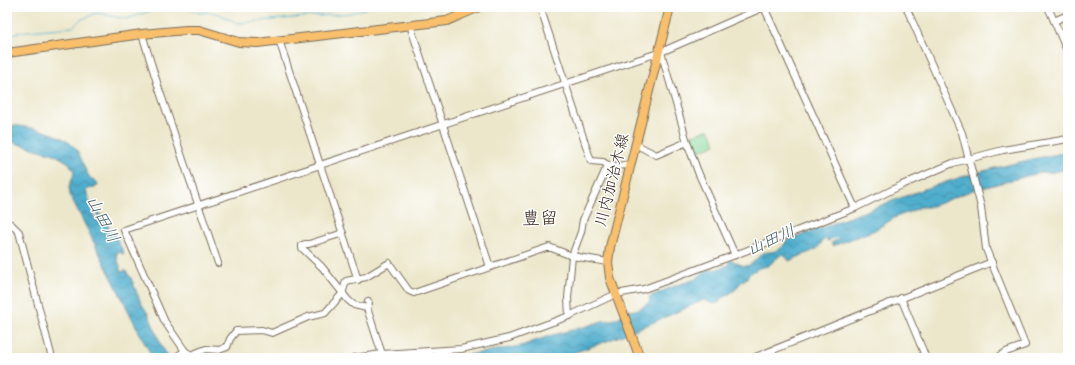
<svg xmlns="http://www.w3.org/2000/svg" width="1075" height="365" viewBox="0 0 1075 365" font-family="Caveat,'Klee One',sans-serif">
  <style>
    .park { fill: #85d697; stroke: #60805a }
    .water { fill: url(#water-waves); stroke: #456c76 }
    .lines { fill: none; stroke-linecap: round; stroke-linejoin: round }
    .stream { stroke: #4faecd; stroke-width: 1 }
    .canal { stroke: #4faecd; stroke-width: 4.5 }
    .river { stroke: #4faecd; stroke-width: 7 }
    .minor-casing { stroke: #796c5b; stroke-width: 8 }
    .major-casing { stroke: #796c5b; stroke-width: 10 }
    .minor { stroke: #fff; stroke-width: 6 }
    .major { stroke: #f8bf6c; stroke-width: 8 }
    .labels { text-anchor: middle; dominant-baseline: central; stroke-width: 3; stroke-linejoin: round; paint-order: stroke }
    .street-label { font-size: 16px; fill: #3b2a1e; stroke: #fff }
    .water-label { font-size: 17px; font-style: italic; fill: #435f64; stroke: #fff }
    .quarter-label { font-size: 18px; fill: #3b2a1e; stroke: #fff }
  </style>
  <defs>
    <pattern id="water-waves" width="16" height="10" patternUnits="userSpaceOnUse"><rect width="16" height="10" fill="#4faecd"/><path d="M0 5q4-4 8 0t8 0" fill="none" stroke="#438ea6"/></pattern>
  </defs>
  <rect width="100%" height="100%" fill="#fff"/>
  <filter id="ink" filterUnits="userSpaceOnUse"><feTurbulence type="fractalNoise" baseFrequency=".025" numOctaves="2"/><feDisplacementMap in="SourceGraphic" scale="8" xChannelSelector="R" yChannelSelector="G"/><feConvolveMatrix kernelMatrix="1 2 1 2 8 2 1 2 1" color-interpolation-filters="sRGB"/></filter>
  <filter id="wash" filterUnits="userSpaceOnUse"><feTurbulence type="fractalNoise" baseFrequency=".012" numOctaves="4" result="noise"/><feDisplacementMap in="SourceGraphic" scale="16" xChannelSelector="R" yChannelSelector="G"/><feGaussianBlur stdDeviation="0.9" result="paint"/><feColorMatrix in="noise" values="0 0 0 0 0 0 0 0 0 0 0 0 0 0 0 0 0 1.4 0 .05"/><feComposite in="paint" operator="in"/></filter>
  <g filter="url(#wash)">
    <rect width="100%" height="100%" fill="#ece7cb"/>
    <path class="park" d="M709,129L716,144L693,154L687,137Z"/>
    <g class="water">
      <path d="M7,125C28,126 62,132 76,149C84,159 84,178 97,182L98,186L86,190L95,220H99L97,212L98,211L108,225L112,233H114L124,253L123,255L122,253L119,252L116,254L120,266V271L122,272L125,270L131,278L141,303L149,315L162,347L169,358H153L144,342L70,195L69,187L73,177L74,171L69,163L54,154L7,141Z"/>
      <path d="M1068,152V169L1048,173L1042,172L979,189L978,188L938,204L929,207H921L907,213L896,217L875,230L833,246L831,243L863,226L864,224L841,230L829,241L824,239L817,249L789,261L783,253L768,266L759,268L749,274L746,279L741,282L735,290L720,300V302L714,304L704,300C657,321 610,342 560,357V358H448L521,346L552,335L584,327L602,321L612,320L618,318L625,312L639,309L650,302L649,297L651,296L677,285L696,279L702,273L712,268L715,270L729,265V261L733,260L734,262H736C748,271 753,262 762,253C771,251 781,253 786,241L924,189L971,174L1032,159Z"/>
    </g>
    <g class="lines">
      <g class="stream">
        <path d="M186,7L199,13L209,12L217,13L237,23L351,13L370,7"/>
        <path d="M7,35L27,31L73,27L80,20L96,13L127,19L161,7"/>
      </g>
      <path class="canal" d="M993,358H994"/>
      <path class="river" d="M826,236L844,234L872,220"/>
    </g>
  </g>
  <g filter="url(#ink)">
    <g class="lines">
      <defs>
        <g id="minor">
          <path d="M540,7L591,161L603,162L610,166"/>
          <path d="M764,7L855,208"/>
          <path d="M906,7L962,133L981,207L986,249L1025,345L1006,352L997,358"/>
          <path d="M1048,7L1068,53"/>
          <path d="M1054,21L1068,15"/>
          <path d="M410,25L490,267"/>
          <path d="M142,34L159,89L218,263"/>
          <path d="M279,40L358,280"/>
          <path d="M661,52L687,142L698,172L735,255"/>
          <path d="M635,144L656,155L687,142"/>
          <path d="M7,225L11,224L19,232L52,358"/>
          <path d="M343,233L309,244H305L302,245V248L322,267L348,300L354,305L367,308L382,354"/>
          <path d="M901,298L926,358"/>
          <path d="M367,308L369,303L368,301"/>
          <path d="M569,316L568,298L572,256L581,232L583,220L606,169L610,166L631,165"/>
          <path d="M191,355L206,349L219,350L227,347L230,339L236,331L262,330L272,333L308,317L325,313L342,294L346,281L366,277L389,263L409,291L414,293L549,247L572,256L608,262"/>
          <path d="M174,358L185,351"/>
          <path d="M196,358L185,351L165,322L124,230L661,52L764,7"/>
          <path d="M354,358L382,354L461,349L509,338L569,316L616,294L644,289L735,255L855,208L902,185L953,163L1003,150L1068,139"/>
          <path d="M753,358L992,262"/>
        </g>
        <g id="major">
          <path d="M7,53L142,34L186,30H199L239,42L257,43L447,21L479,7"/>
          <path d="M640,358L610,278L608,262L610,247L670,7"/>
        </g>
      </defs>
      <use href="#minor" class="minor-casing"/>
      <use href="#major" class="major-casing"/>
      <use href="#minor" class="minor"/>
      <use href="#major" class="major"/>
    </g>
  </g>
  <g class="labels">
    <g class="street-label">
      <text transform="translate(612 180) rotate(-76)">川内加治木線</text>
    </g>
    <g class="water-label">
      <text transform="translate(103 219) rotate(62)">山田川</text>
      <text transform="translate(771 240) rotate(-24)">山田川</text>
    </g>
    <g class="quarter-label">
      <text x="540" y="218">豊留</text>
    </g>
  </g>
  <rect width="1075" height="365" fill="none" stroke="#fff" stroke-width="24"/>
</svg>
